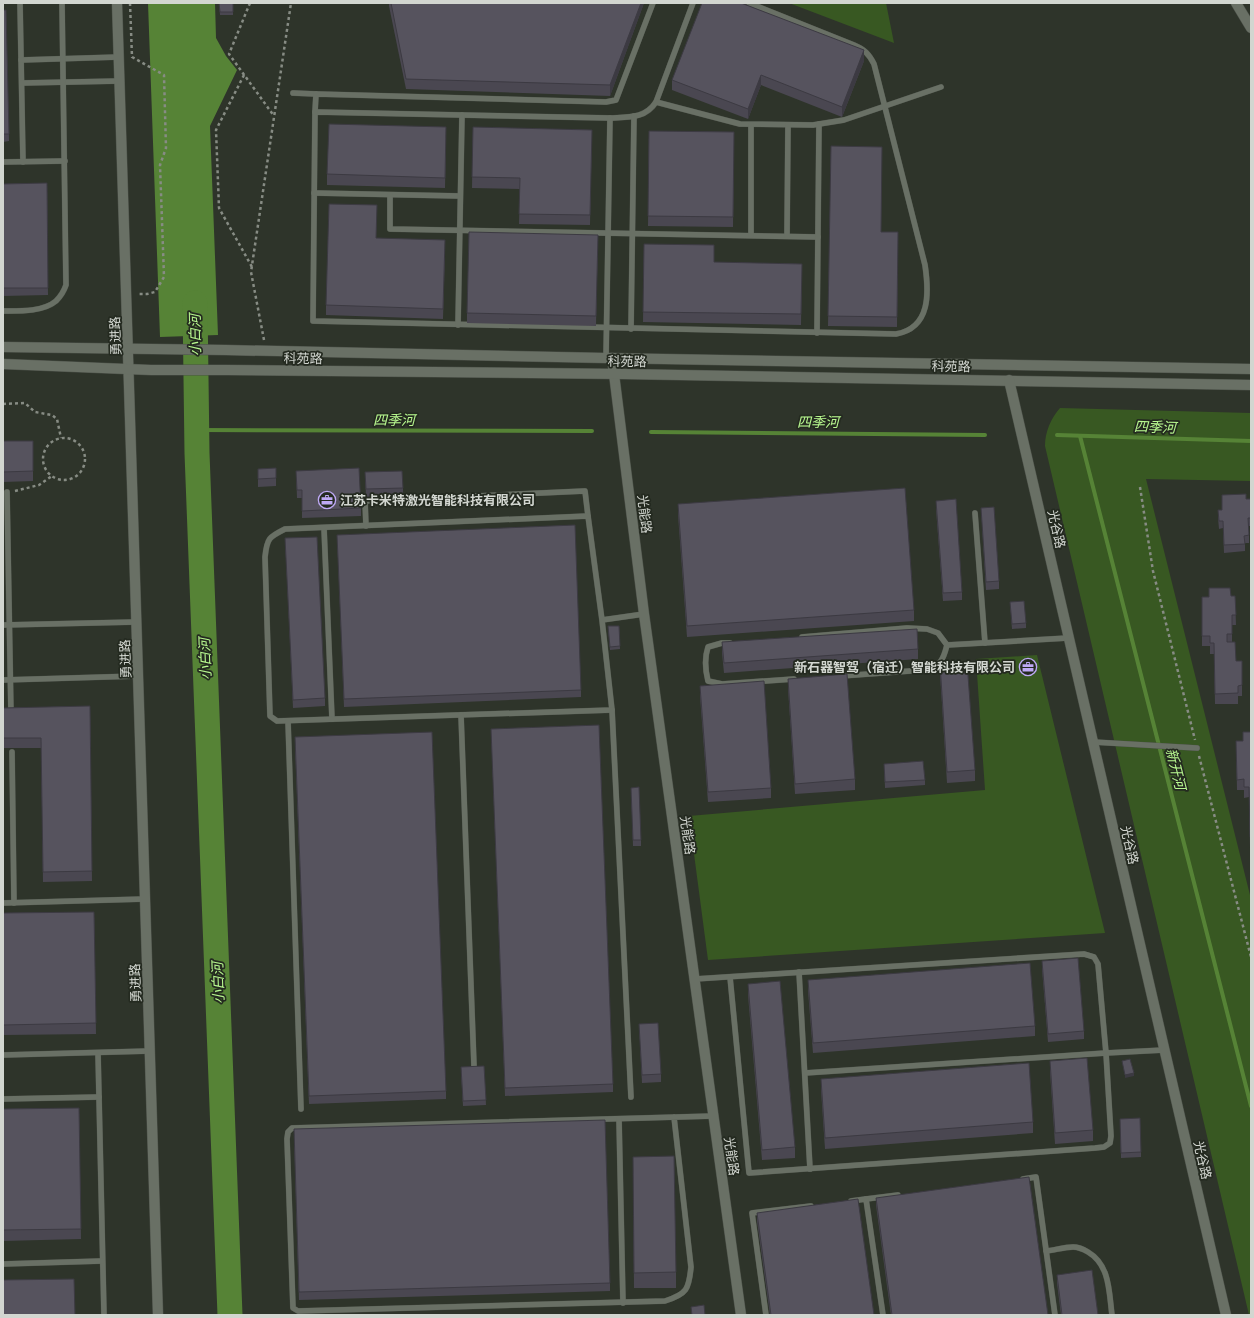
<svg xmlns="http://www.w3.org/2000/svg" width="1254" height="1318" viewBox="0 0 1254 1318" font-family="Quicksand,'Noto Sans SC',sans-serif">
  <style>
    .green { fill: #385822 }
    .water { fill: #568336 }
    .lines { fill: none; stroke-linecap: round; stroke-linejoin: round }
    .stream { stroke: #568336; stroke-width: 4 }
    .river { stroke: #568336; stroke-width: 25 }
    .lane-casing { stroke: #4b5048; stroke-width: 6 }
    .secondary-casing { stroke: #4b5048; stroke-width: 11 }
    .path { stroke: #878c84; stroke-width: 2.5; stroke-dasharray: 3 3; stroke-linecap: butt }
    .lane { stroke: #697065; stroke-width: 5.5 }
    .secondary { stroke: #697065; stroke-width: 10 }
    .wall { fill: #4a4751 }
    .shaded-wall { fill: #3c3a42 }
    .building { fill: #56535e; stroke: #3c3a42 }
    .labels { text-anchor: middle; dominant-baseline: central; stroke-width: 3.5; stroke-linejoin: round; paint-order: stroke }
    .street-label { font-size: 13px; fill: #d2d6d0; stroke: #242a20 }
    .poi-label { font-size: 13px; font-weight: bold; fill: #d2d6d0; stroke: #242a20; text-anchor: start }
    .water-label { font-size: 14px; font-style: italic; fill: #b9f990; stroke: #242a20 }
  </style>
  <rect width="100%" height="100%" fill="#2e342a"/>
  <g class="green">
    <path d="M789,3H886L894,43Z"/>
    <path d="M1060,408L1251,413V481L1146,479L1251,899V1315H1249L1045,446C1045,432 1051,418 1060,408Z"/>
    <path d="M1037,655L1105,933L708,960L689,816L985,790L976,659Z"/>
  </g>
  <path class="water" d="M148,3H215L216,38L226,56L237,70L210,126L218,335L160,337Z"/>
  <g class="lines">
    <g class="stream">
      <path d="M197,430L592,431"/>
      <path d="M651,432L985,435"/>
      <path d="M1057,435L1251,441"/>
      <path d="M1080,436L1251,1106"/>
    </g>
    <path class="river" d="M195,303L197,453L230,1315"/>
    <defs>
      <g id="lane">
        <path d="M20,3L23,162"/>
        <path d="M693,3L656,102C645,119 628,117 610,118L315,112L313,321L896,334C931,328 929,292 925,265L874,64C869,54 864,49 854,45L749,3"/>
        <path d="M21,60L119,57"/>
        <path d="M22,83L120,81"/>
        <path d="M293,93L316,94"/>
        <path d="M656,102L740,124L813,125L844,120L941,87"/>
        <path d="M315,112L316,94L606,102L616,100L653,3"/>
        <path d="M3,162L65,161"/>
        <path d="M314,193L460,196"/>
        <path d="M390,195V229L818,237"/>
        <path d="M751,235V125"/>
        <path d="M787,236L788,125"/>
        <path d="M3,311C19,311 43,312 56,301C61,296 64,291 66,285L62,3"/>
        <path d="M458,325L462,115"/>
        <path d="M631,329L634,116"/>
        <path d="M817,333L819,124"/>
        <path d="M606,358L610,118"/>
        <path d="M7,492L11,714"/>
        <path d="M975,513L985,643"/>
        <path d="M366,526L365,501L585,491L588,516"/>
        <path d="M324,528L332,719"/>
        <path d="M602,620L612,710L277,721L270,716L265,557C267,538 269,537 285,529L588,516L602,620L644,614"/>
        <path d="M3,625L136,622"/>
        <path d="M802,637L907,628L927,629L938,633L947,645L1068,638"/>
        <path d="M730,643H722L708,647C704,659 705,669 708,681L722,684L794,679"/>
        <path d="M841,676L924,670C941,665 943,661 947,645"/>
        <path d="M3,680L138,676"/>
        <path d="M612,710L631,1097"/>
        <path d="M461,715L474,1066"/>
        <path d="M288,721L301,1109"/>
        <path d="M1093,742L1197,748"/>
        <path d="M12,752L14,903"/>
        <path d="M3,903L145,899"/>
        <path d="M799,972L810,1169"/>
        <path d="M730,977L749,1173L1095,1148L1104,1147L1110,1143L1111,1136L1106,1053L805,1073"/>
        <path d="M695,979L1084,954L1094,957L1098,964L1106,1053L1164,1050"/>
        <path d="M98,1053L104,1315"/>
        <path d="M3,1055L150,1051"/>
        <path d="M3,1099L99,1097"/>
        <path d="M674,1117L691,1267C689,1289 687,1294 665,1301L298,1311L293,1308L287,1139L288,1132L292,1128L714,1116"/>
        <path d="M619,1119L623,1303"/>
        <path d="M1023,1179L1036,1177L1055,1315"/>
        <path d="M866,1199L898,1195"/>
        <path d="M851,1201L866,1199L883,1315"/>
        <path d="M1046,1251C1055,1250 1065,1247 1073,1247C1079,1247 1083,1249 1088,1252C1110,1265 1109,1292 1112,1315"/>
        <path d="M3,1264L102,1261"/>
        <path d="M766,1315L752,1213L811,1206"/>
      </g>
      <g id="secondary">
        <path d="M117,3L158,1315"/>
        <path d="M1236,3L1251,28"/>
        <path d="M3,347L226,350L606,358L1251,369"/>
        <path d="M612,358L644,614L741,1315"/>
        <path d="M3,364L151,370H226L622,374L1251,385"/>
        <path d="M1009,380L1226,1315"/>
      </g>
    </defs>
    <use href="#lane" class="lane-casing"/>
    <use href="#secondary" class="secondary-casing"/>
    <g class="path">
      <path d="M130,3L132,57L164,75L166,148L160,165L164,277L155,292L147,294H137"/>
      <path d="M250,3L229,54L274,116"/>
      <path d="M244,75L216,130L219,208L252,267"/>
      <path d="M264,340L251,272L291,3"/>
      <path d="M3,404L25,403L35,412L52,415L57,419L61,438"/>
      <circle cx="64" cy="459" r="21"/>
      <path d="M1140,487L1153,571L1195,740"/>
      <path d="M15,491L39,485L52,476"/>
      <path d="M1199,756L1251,957"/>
    </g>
    <use href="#lane" class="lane"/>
    <use href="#secondary" class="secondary"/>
  </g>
  <g class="wall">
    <path d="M219,3H233V15H220Z"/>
    <path d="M389,3H644L610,96L406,89L389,6Z"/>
    <path d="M3,10H6L9,141L3,142Z"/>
    <path d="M864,61L842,117L761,85L748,119L672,90V80Z"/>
    <path d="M473,127L592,130L590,225L519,224L520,189L472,188Z"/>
    <path d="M649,131L734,132L733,227L648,226Z"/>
    <path d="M446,138L445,188L327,185V174Z"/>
    <path d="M831,146L881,232H898L897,327L828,326Z"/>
    <path d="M47,183L48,295L3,296V184Z"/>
    <path d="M598,235L596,326L467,323V313Z"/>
    <path d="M377,238L445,250L443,319L326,315V305Z"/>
    <path d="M644,244L714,262L802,264L801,325L643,322Z"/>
    <path d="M3,441H33V481L3,482Z"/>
    <path d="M276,468V486L258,487V469Z"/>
    <path d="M296,471L361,508V516L302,518V498H297Z"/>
    <path d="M365,472L403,488V495L366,497Z"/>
    <path d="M1222,495L1246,499H1251V526H1249V543H1245V551L1224,553L1223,528L1219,529L1218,518V510H1222Z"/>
    <path d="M936,501L962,592V600L943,601L936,509Z"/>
    <path d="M678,504L914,610V621L687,637L678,515Z"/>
    <path d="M981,508L999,581V589L986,590Z"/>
    <path d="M337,535L581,690V697L344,707Z"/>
    <path d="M285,538L325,698V706L293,708Z"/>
    <path d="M1235,596L1236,625H1232V642L1236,661H1242V696H1238V704H1215L1214,654H1210V646H1202V597Z"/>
    <path d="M1010,602L1026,623V628L1012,629Z"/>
    <path d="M608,626H619L620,649L610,650Z"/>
    <path d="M722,642L918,649V659L724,673L722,653Z"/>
    <path d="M940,664L975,770V781L947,783L940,674Z"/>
    <path d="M788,679L855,779V790L795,794L788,689Z"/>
    <path d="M700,686L771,788V798L708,802L700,696Z"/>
    <path d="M90,706L92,881L43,882L41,748H3V708Z"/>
    <path d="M491,729L613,1084V1092L505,1096Z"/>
    <path d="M1251,732V848H1250L1249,797L1244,798V790H1237L1236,741H1243Z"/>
    <path d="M295,745L446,1091V1099L309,1104Z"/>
    <path d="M884,764L925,780V785L885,788Z"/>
    <path d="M631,788L641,840V846H633Z"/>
    <path d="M94,912L96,1034L3,1035V913Z"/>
    <path d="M1042,961L1084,1031V1039L1048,1042L1042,969Z"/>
    <path d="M808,980L1035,1026V1036L813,1053L808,991Z"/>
    <path d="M748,984L795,1147V1158L762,1160L748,995Z"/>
    <path d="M639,1024L661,1074V1082L642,1083Z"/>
    <path d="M1050,1061L1093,1130V1141L1055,1144L1050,1072Z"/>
    <path d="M484,1066L486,1105L463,1106L461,1072Z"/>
    <path d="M821,1079L1033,1122V1133L825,1149L821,1090Z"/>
    <path d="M79,1108L81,1239L3,1241V1109Z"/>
    <path d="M1120,1124L1141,1152V1157L1121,1158Z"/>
    <path d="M294,1136L610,1283V1291L299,1300Z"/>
    <path d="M633,1172L676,1272V1288H634Z"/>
    <path d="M876,1198L1048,1315H891L876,1205Z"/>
    <path d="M757,1213L874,1315H770L757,1221Z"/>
    <path d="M1057,1275L1098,1315H1061L1057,1283Z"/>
  </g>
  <g class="shaded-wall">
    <path d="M641,3H644L610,96V85Z"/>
    <path d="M864,50V61L842,117V107Z"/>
    <path d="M761,75V85L748,119V109Z"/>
    <path d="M1134,1073V1076L1125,1078V1075Z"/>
  </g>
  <g class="building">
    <path d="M219,3H233V12H220Z"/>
    <path d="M391,3H641L610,85L406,79Z"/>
    <path d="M702,3H741L864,50L842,107L761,75L748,109L672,80Z"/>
    <path d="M3,10H6L9,134H3Z"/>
    <path d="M329,124L446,127L445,178L327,174Z"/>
    <path d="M473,127L592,130L590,215L519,214L520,178L472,177Z"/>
    <path d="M649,131L734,132L733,217L648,216Z"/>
    <path d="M831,146L882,147L881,232H898L897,317L828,316Z"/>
    <path d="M47,183L48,288H3V184Z"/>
    <path d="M329,204L377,205L376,238L445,240L443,309L326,305Z"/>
    <path d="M469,232L598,235L596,316L467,313Z"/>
    <path d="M644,244L714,245V262L802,264L801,314L643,312Z"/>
    <path d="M3,441H33V471L3,472Z"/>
    <path d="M276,468V478L258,479V469Z"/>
    <path d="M359,468L361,508L302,511V490H297L296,471Z"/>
    <path d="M402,471L403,488L366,489L365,472Z"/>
    <path d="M905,488L914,610L687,626L678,504Z"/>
    <path d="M1246,494V499H1251V518H1248L1249,535L1244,536L1245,544L1224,545L1223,521H1219L1218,510H1222V495Z"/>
    <path d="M956,499L962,592L943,593L936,501Z"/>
    <path d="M994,507L999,581L986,582L981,508Z"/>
    <path d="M575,525L581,690L344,699L337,535Z"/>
    <path d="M317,537L325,698L293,700L285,538Z"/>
    <path d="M1209,588H1230L1231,596H1235L1236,615H1232V634H1227V642H1235L1236,661H1242V685L1238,686V693L1215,694L1214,643H1210V636H1202V597H1209Z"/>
    <path d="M1024,601L1026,623L1012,624L1010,602Z"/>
    <path d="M608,626H619L620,646L610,647Z"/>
    <path d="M917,629L918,649L724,663L722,642Z"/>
    <path d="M967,662L975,770L947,772L940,664Z"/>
    <path d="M847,674L855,779L795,784L788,679Z"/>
    <path d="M764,681L771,788L708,792L700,686Z"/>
    <path d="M90,706L92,871L43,872L41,738H3V708Z"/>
    <path d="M599,725L613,1084L505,1088L491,729Z"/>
    <path d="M432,732L446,1091L309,1096L295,737Z"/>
    <path d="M1243,732H1251V837H1250L1249,787H1244V779L1237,780L1236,741H1243Z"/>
    <path d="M923,761L925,780L885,782L884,764Z"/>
    <path d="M639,787L641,840H633L631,788Z"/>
    <path d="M94,912L96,1023L3,1025V913Z"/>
    <path d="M1078,958L1084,1031L1048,1034L1042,961Z"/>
    <path d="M1030,963L1035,1026L813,1043L808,980Z"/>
    <path d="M780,981L795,1147L762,1150L748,984Z"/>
    <path d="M658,1023L661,1074L642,1075L639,1024Z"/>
    <path d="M1087,1058L1093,1130L1055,1133L1050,1061Z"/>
    <path d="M1130,1059L1134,1073L1125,1075L1122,1061Z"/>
    <path d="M1029,1063L1033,1122L825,1138L821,1079Z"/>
    <path d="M484,1066L486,1100L463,1101L461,1067Z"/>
    <path d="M79,1108L81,1229L3,1230V1109Z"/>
    <path d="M1140,1118L1141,1152L1121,1153L1120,1119Z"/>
    <path d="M605,1120L610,1283L299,1292L294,1129Z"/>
    <path d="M674,1156L676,1272L634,1273L633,1157Z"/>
    <path d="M1029,1177L1048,1315H892L876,1198Z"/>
    <path d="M858,1199L874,1315H771L757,1213Z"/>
    <path d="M1092,1270L1098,1315H1062L1057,1275Z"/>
    <path d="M74,1279L75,1315H3V1280Z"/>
    <path d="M704,1305L705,1315H692L691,1307Z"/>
  </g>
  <defs>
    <symbol id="office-ring" viewBox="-11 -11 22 22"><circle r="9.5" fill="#242a20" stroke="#bea9f5" stroke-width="1.5"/><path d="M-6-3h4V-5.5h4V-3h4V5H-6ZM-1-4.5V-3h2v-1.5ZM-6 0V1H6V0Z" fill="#bea9f5"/></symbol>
  </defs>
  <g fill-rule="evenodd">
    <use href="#office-ring" x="317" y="490" width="20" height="20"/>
    <use href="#office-ring" x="1018" y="657" width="20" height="20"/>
  </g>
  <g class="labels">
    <g class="street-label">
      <text transform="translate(115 336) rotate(-92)">勇进路</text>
      <text transform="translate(303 358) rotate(1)">科苑路</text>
      <text transform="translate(627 361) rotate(1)">科苑路</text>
      <text transform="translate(951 366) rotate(1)">科苑路</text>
      <text transform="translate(645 514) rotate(83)">光能路</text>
      <text transform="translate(1057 529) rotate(77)">光谷路</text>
      <text transform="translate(125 659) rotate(-92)">勇进路</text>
      <text transform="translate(688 835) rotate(82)">光能路</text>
      <text transform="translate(1130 845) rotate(77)">光谷路</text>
      <text transform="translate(135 983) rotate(-92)">勇进路</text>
      <text transform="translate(732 1156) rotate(82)">光能路</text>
      <text transform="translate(1203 1160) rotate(77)">光谷路</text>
    </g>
    <g class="poi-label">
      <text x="340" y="500">江苏卡米特激光智能科技有限公司</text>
      <text x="1015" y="667" text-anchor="end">新石器智驾（宿迁）智能科技有限公司</text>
    </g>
    <g class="water-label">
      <text transform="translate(195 335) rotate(-91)">小白河</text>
      <text x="394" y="420">四季河</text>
      <text x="818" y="422">四季河</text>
      <text transform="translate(1155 427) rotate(2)">四季河</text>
      <text transform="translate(205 659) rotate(-92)">小白河</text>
      <text transform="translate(1176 769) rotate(76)">新开河</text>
      <text transform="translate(218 983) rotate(-92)">小白河</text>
    </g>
  </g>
  <rect width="1254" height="1318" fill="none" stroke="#d2d6d0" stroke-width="8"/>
</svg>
